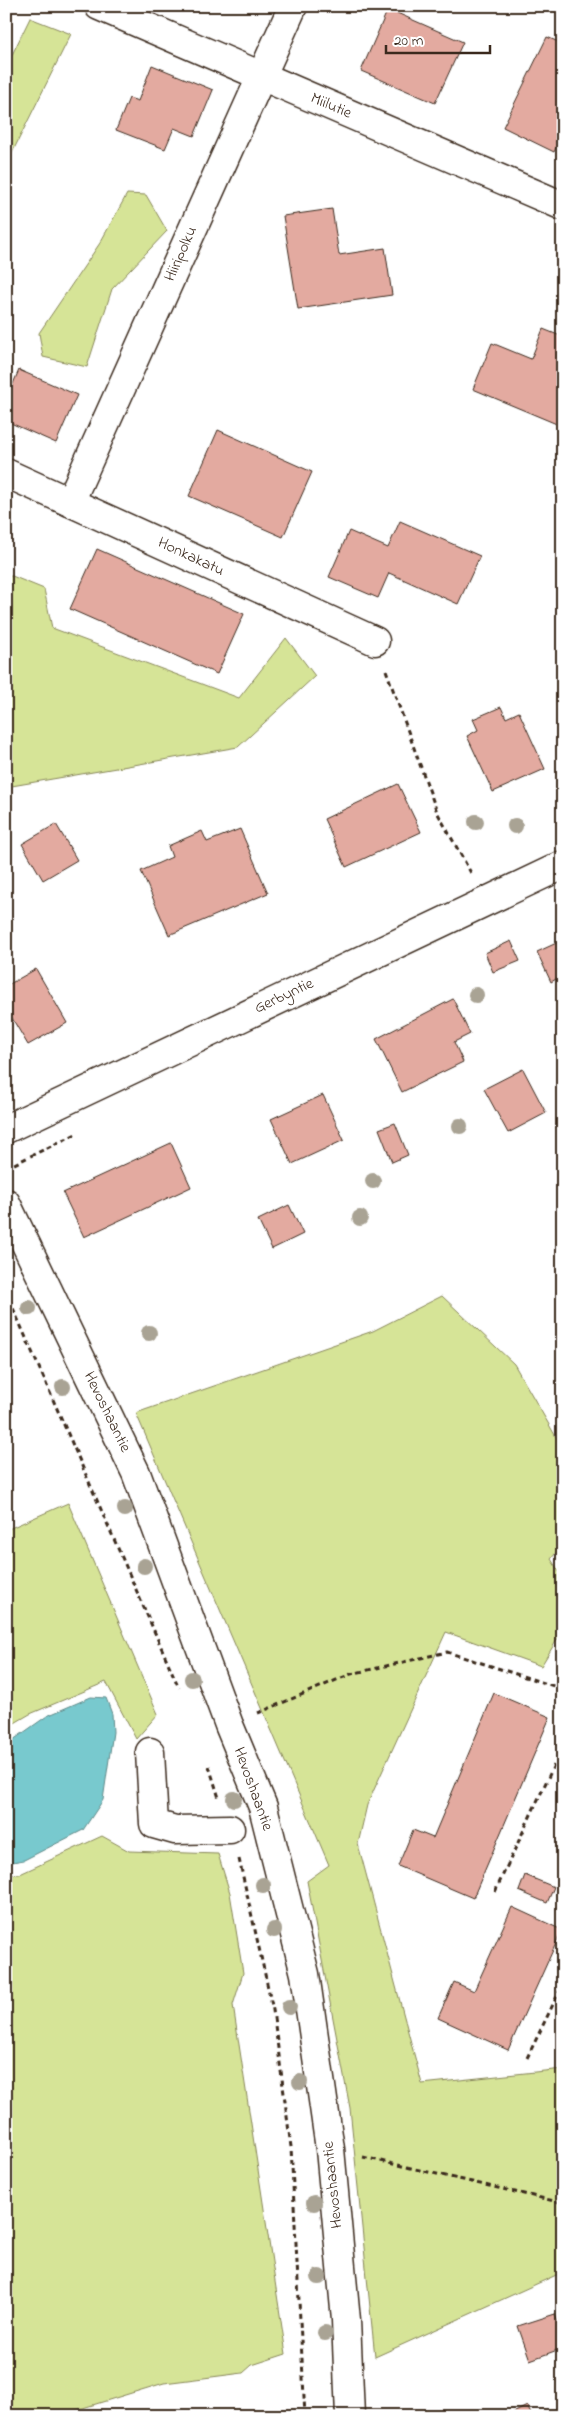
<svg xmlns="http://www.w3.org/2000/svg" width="569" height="2422" viewBox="0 0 569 2422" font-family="'Indie Flower',sans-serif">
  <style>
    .green { fill: #d6e497; stroke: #88875a }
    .water { fill: #78c9ce; stroke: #608988 }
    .building { fill: #e3aaa0; stroke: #3b2a1e }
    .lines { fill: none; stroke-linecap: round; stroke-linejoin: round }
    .minor-casing { stroke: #3b2a1e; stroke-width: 31 }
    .major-casing { stroke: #3b2a1e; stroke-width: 31 }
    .path { stroke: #3b2a1e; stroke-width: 3; stroke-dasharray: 5 4; stroke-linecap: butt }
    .minor { stroke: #fff; stroke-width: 28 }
    .major { stroke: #fff; stroke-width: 28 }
    .tree { fill: #a9a394 }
    .labels { text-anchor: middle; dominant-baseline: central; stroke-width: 5; stroke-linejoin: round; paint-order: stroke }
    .street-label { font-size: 16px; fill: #3b2a1e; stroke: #fff }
  </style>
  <rect width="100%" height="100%" fill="#fff"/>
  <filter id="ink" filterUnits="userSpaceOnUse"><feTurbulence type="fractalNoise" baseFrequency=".02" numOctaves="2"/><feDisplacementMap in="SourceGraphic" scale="10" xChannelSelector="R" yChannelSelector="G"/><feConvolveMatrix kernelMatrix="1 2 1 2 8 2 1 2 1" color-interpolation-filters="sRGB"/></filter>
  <g filter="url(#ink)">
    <g class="green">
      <path d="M30,18L71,34L6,165V67Z"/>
      <path d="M127,194L146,195L167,231L112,289L87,367L43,357L39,333L100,243Z"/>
      <path d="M6,576H12L44,589L52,628L239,698L286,638L315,676L238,747L6,787Z"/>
      <path d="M442,1296L514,1364L563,1449V1544L551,1559L563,1578V1630L541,1666L446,1632L367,1805L358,1844L422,2084L563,2069V2272L375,2357L350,2108L307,1881L329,1865L136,1413L373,1331Z"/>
      <path d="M68,1503L158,1714L136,1739L106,1682L30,1714L6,1728V1530Z"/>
      <path d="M102,1836L129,1851L218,1854L230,1893L243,1973L233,2005L286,2354L252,2365L243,2373L164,2383L57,2416H6V1875L20,1874Z"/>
    </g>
    <path class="water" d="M91,1697L106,1698L112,1714L113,1732L103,1800L83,1830L24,1860L6,1863V1745L47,1716Z"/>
    <g class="building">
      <path d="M388,9L463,42L435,103L361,71Z"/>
      <path d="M547,37L563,44V134L554,152L503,127Z"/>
      <path d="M152,65L213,90L194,136L174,128L165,149L116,130L129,98L138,101Z"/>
      <path d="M332,209L339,255L385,248L392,295L298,309L283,216Z"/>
      <path d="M543,329L563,337V415L559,425L473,389L492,343L531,359Z"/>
      <path d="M19,370L77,395L56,443L6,421V400Z"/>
      <path d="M218,430L312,472L283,537L189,496Z"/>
      <path d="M400,521L480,556L458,604L389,573L378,598L329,577L349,531L388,548Z"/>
      <path d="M97,549L244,614L217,674L70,609Z"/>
      <path d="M501,707L506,718L519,712L545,769L493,792L467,736L478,730L473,719Z"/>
      <path d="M398,784L421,832L346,867L324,819Z"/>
      <path d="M56,824L77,860L43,880L22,844Z"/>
      <path d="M240,829L268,893L169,935L141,871L172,857L168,846L202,831L207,842Z"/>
      <path d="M563,940V987L558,978L551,982L537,952Z"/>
      <path d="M511,941L520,961L493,972L485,953Z"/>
      <path d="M36,969L67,1023L28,1045L6,1008V986Z"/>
      <path d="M453,999L470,1034L454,1042L463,1062L402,1092L376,1039Z"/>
      <path d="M523,1069L546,1113L508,1133L484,1089Z"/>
      <path d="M323,1095L344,1140L292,1164L271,1119Z"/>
      <path d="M395,1123L408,1155L392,1162L379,1129Z"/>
      <path d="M171,1143L191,1187L84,1237L63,1193Z"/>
      <path d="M289,1205L303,1234L272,1249L258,1220Z"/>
      <path d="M494,1693L550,1717L473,1898L398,1866L413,1830L433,1838Z"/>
      <path d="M525,1875L554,1887L547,1903L519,1891Z"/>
      <path d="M512,1907L562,1930L508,2050L438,2018L454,1982L474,1991Z"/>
      <path d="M555,2314L563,2337V2348L530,2360L518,2326Z"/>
      <path d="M527,2406L532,2416H507Z"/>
    </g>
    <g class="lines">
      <defs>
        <g id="minor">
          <path d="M99,6L563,206"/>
          <path d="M6,473L375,641"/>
          <path d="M70,502L293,6"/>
          <path d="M6,1203L136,1473L229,1725L263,1807L305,1974L330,2149L346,2320L350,2416"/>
          <path d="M150,1752L154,1824L175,1830L230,1829"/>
        </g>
        <path id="major" d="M6,1129L563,865"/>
      </defs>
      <use href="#minor" class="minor-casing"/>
      <use href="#major" class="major-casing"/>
      <g class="path">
        <path d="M386,670L437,812L471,873"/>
        <path d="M6,1168L78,1133"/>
        <path d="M6,1292L179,1688"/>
        <path d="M258,1713L351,1674L447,1652L563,1689"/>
        <path d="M209,1766L219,1798"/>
        <path d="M239,1859L273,2010L291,2147L305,2416"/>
        <path d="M495,1892L554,1765L563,1768"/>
        <path d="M527,2058L563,1984"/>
        <path d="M363,2157L563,2203"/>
      </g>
      <use href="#minor" class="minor"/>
      <use href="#major" class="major"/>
    </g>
    <g class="tree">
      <circle cx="476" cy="822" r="8"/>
      <circle cx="515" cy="826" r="8"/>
      <circle cx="476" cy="995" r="8"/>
      <circle cx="460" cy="1126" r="8"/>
      <circle cx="373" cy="1181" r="8"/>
      <circle cx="360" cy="1218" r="8"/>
      <circle cx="29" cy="1308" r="8"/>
      <circle cx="149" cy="1333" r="8"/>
      <circle cx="63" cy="1387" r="8"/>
      <circle cx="125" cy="1509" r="8"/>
      <circle cx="144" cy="1566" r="8"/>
      <circle cx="192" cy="1679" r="8"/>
      <circle cx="234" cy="1799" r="8"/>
      <circle cx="263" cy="1885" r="8"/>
      <circle cx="274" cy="1930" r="8"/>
      <circle cx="289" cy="2007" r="8"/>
      <circle cx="300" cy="2082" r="8"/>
      <circle cx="314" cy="2203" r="8"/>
      <circle cx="319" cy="2277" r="8"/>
      <circle cx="325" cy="2333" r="8"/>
    </g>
  </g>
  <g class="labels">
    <g class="street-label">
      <text transform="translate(331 106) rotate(23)">Miilutie</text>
      <text transform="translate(181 254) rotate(-66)">Hiiripolku</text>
      <text transform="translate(191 557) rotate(25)">Honkakatu</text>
      <text transform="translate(284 996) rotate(-25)">Gerbyntie</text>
      <text transform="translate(107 1412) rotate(64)">Hevoshaantie</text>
      <text transform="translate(253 1789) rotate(70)">Hevoshaantie</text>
      <text transform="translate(333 2185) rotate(-96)">Hevoshaantie</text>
    </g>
  </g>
  <rect width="569" height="2422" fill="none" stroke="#fff" stroke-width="25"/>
  <rect x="12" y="12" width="544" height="2397" fill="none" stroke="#3b2a1e" stroke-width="2" filter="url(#ink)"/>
  <path d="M386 45v8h104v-8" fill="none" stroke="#3b2a1e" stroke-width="2.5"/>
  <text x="394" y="45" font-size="15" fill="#3b2a1e" stroke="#ffffff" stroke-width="4" paint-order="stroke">20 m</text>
</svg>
